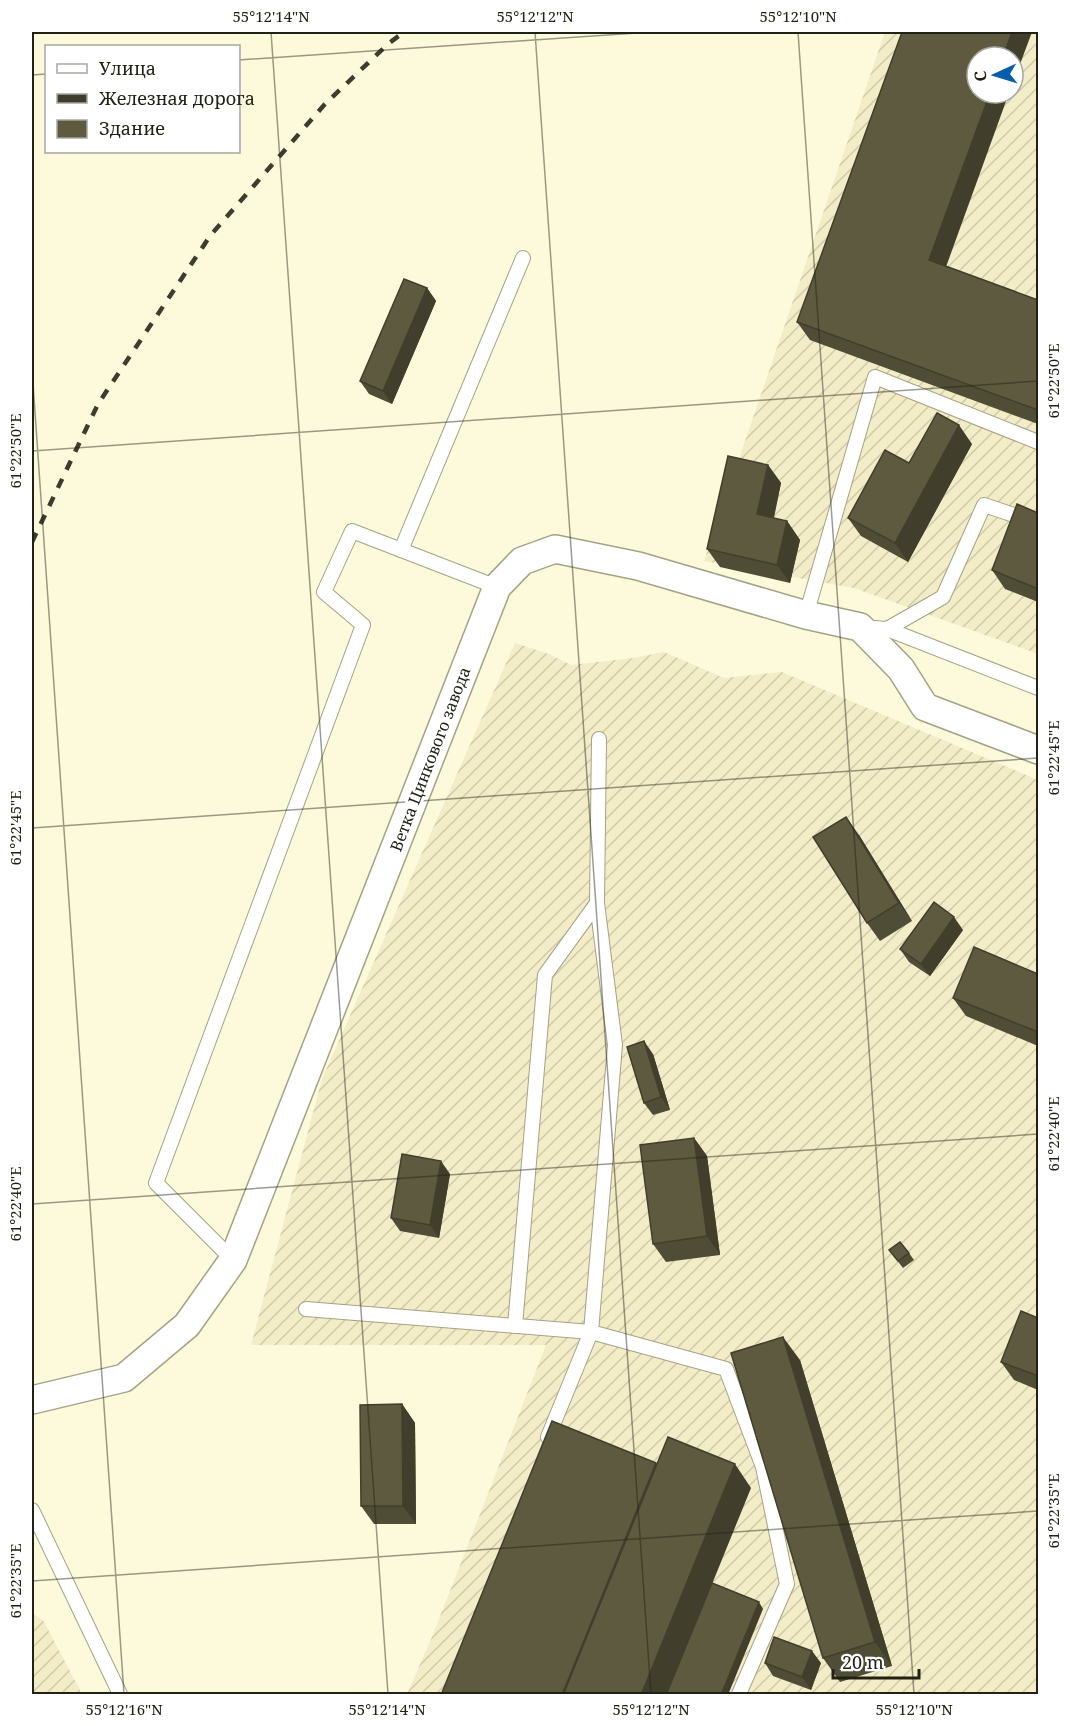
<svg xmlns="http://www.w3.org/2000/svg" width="1070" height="1726" viewBox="0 0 1070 1726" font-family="'Noto Serif',serif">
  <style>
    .industrial { fill: url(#industrial-furrows); fill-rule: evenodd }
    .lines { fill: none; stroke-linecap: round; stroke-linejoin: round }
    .lane-casing { stroke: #a5a285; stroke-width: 16 }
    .street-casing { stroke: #a5a285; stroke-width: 30 }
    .lane { stroke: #fff; stroke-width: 14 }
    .street { stroke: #fff; stroke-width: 27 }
    .rail { stroke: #3d3c2e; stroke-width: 4.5; stroke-dasharray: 10 10; stroke-linecap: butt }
    .wall { fill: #504d36 }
    .shaded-wall { fill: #413f2c }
    .building { fill: #5d5a3f; stroke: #413f2c; stroke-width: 1.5 }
    .ticks { fill: none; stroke: #222115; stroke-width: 1.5; stroke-opacity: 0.45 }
    .labels { text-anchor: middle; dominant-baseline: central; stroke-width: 6; stroke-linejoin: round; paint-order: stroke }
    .street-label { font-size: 16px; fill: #222115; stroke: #fff }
    .neatline { fill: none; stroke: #222115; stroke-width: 2 }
    .ticks-label { font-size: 15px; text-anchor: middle; fill: #222115 }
  </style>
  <defs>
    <pattern id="industrial-furrows" width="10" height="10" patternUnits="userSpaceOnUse" patternTransform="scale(1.5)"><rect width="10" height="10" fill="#f2edc7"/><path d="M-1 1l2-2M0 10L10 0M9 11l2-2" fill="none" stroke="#cfcbaa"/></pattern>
  </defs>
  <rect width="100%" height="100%" fill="#fdfadb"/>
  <g class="industrial">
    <path d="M885,32H1038V654L854,588L704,561ZM977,57H1013V93H977Z"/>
    <path d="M515,643L549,654L571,665L633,658L664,652L724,678L782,672L1038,780V1694H407L432,1637L546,1345H251L322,1079Z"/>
    <path d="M32,1614L43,1620L82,1694H32Z"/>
  </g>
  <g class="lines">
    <defs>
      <g id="lane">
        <path d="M401,550L523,258"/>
        <path d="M806,615L875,377L1038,442"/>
        <path d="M863,627L887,629L943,597L984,505L1038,523"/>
        <path d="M887,629L1038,688"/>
        <path d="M233,1260L156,1183L363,625L324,592L352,531L497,587"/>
        <path d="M306,1309L591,1332L726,1369L763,1467L787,1584L739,1694"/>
        <path d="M515,1326L545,975L597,903L599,739"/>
        <path d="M548,1437L591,1332L615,1045L597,903"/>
        <path d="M32,1510L120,1694"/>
      </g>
      <path id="street" d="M32,1400L124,1378L187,1325L233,1260L497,587L522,561L555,549L638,566L806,615L860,627L901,669L925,707L1038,750"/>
    </defs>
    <use href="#lane" class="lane-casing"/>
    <use href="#street" class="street-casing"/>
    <use href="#lane" class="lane"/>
    <use href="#street" class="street"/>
    <path class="rail" d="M32,542L98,404L210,236L325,104L388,44L404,32"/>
  </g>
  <g class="wall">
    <path d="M946,266L1038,300V424L810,340L797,322Z"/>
    <path d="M427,288L436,301L392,404L369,394L360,381Z"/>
    <path d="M972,444L908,562L861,536L848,518L909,463Z"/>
    <path d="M768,465L781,483L774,518L787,521L800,540L790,583L720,567L707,549Z"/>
    <path d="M1038,513V602L1005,589L992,570Z"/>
    <path d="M859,835L912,921L880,941L867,923Z"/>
    <path d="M963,930L930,976L909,962L900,949Z"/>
    <path d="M1038,974V1046L966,1016L953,998Z"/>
    <path d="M653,1054L670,1110L653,1115L644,1103Z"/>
    <path d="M694,1138L707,1156L720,1255L666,1262L653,1244Z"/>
    <path d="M450,1174L439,1238L400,1231L391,1218Z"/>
    <path d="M889,1250L909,1253L914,1260L903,1268Z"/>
    <path d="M1038,1318V1390L1014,1380L1001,1362Z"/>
    <path d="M800,1360L892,1666L840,1682L823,1658Z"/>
    <path d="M402,1404L415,1423L416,1524H374L361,1506Z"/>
    <path d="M765,1663H821L811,1690L773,1676Z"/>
  </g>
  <g class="shaded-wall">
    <path d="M1012,32H1032L1013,83V57H1003Z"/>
    <path d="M990,93H1009L942,278L929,260Z"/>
    <path d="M427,288L436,301L392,404L383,391Z"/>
    <path d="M959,425L972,444L908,562L895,543Z"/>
    <path d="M768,465L781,483L770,533L757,514Z"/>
    <path d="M787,521L800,540L790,583L777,565Z"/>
    <path d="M846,817L859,835L912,921L899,903Z"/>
    <path d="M954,917L963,930L930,976L921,964Z"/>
    <path d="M644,1041L653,1054L670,1110L661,1097Z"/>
    <path d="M694,1138L707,1156L720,1255L707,1236Z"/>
    <path d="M441,1161L450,1174L439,1238L430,1225Z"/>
    <path d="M783,1337L800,1360L892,1666L875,1642Z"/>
    <path d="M402,1404L415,1423L416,1524L403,1506Z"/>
    <path d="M656,1463L673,1487L588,1695H562Z"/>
    <path d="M735,1464L751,1488L667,1695H641Z"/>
    <path d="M759,1602L763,1609L728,1695H721Z"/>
    <path d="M812,1651L821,1663L811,1690L802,1677Z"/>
  </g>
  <g class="building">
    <path d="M902,32H1012L1003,57H977V93H990L929,260L1038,300V410L797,322Z"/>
    <path d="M404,279L427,288L383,391L360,381Z"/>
    <path d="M937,413L959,425L895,543L848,518L885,450L909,463Z"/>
    <path d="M728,456L768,465L757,514L787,521L777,565L707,549Z"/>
    <path d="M1017,504L1038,513V589L992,570Z"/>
    <path d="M846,817L899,903L867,923L813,837Z"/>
    <path d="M934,902L954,917L921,964L900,949Z"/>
    <path d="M974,947L1038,974V1032L953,998Z"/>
    <path d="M644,1041L661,1097L644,1103L627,1047Z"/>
    <path d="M694,1138L707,1236L653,1244L640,1145Z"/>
    <path d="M402,1154L441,1161L430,1225L391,1218Z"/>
    <path d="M900,1242L909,1253L898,1261L889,1250Z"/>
    <path d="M1021,1311L1038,1318V1376L1001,1362Z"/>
    <path d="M783,1337L875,1642L823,1658L731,1353Z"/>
    <path d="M402,1404L403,1506H361L360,1405Z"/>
    <path d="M552,1421L656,1463L562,1695H441Z"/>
    <path d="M668,1437L735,1464L641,1695H563Z"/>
    <path d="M712,1583L759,1602L721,1695H666Z"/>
    <path d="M774,1637L812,1651L802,1677L765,1663Z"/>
  </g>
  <path class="ticks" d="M271,32L388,1694M535,32L651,1694M798,32L914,1694M238,60L652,32M32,75L46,74M32,369L124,1694M32,451L1038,381M32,828L1038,758M32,1204L1038,1134M32,1581L1038,1511"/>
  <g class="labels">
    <g class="street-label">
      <text transform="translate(430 759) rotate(-69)">Ветка Цинкового завода</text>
    </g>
  </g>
  <rect width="1070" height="1726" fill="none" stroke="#ffffff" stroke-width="66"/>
  <rect x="45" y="45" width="195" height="108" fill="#ffffff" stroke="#a7a6a1" stroke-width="1.5"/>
  <rect x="57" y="64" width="30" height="9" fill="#ffffff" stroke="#a7a6a1" stroke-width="1.5"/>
  <text x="99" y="75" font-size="18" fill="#222115">Улица</text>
  <rect x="57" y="94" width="30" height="9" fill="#3d3c2e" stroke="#a7a6a1" stroke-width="1.5"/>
  <text x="99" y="105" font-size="18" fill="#222115">Железная дорога</text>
  <rect x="57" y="120" width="30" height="18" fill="#5d5a3f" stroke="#a7a6a1" stroke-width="1.5"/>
  <text x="99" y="135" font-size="18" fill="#222115">Здание</text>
  <g transform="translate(995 75) rotate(266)"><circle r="28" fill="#ffffff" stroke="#a7a6a1" stroke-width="1.5"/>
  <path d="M0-4.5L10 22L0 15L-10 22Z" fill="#045eac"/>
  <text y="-9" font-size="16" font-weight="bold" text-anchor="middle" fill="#222115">С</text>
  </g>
  <path d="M833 1669v9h86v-9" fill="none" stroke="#222115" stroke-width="3"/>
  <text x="842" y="1669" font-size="18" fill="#222115" stroke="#ffffff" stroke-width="4.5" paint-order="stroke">20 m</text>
  <rect x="33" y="33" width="1004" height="1660" class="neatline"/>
  <g class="ticks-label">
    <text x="271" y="22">55°12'14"N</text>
    <text x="535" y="22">55°12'12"N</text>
    <text x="798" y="22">55°12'10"N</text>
    <text transform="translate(1054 381) rotate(-90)" y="5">61°22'50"E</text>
    <text transform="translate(16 451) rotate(-90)" y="5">61°22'50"E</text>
    <text transform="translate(1054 758) rotate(-90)" y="5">61°22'45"E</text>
    <text transform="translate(16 828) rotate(-90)" y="5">61°22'45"E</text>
    <text transform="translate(1054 1134) rotate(-90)" y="5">61°22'40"E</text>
    <text transform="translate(16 1204) rotate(-90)" y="5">61°22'40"E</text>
    <text transform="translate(1054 1511) rotate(-90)" y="5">61°22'35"E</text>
    <text transform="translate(16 1581) rotate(-90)" y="5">61°22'35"E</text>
    <text x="124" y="1715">55°12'16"N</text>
    <text x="387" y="1715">55°12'14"N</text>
    <text x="651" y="1715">55°12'12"N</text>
    <text x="914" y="1715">55°12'10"N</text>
  </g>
</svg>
